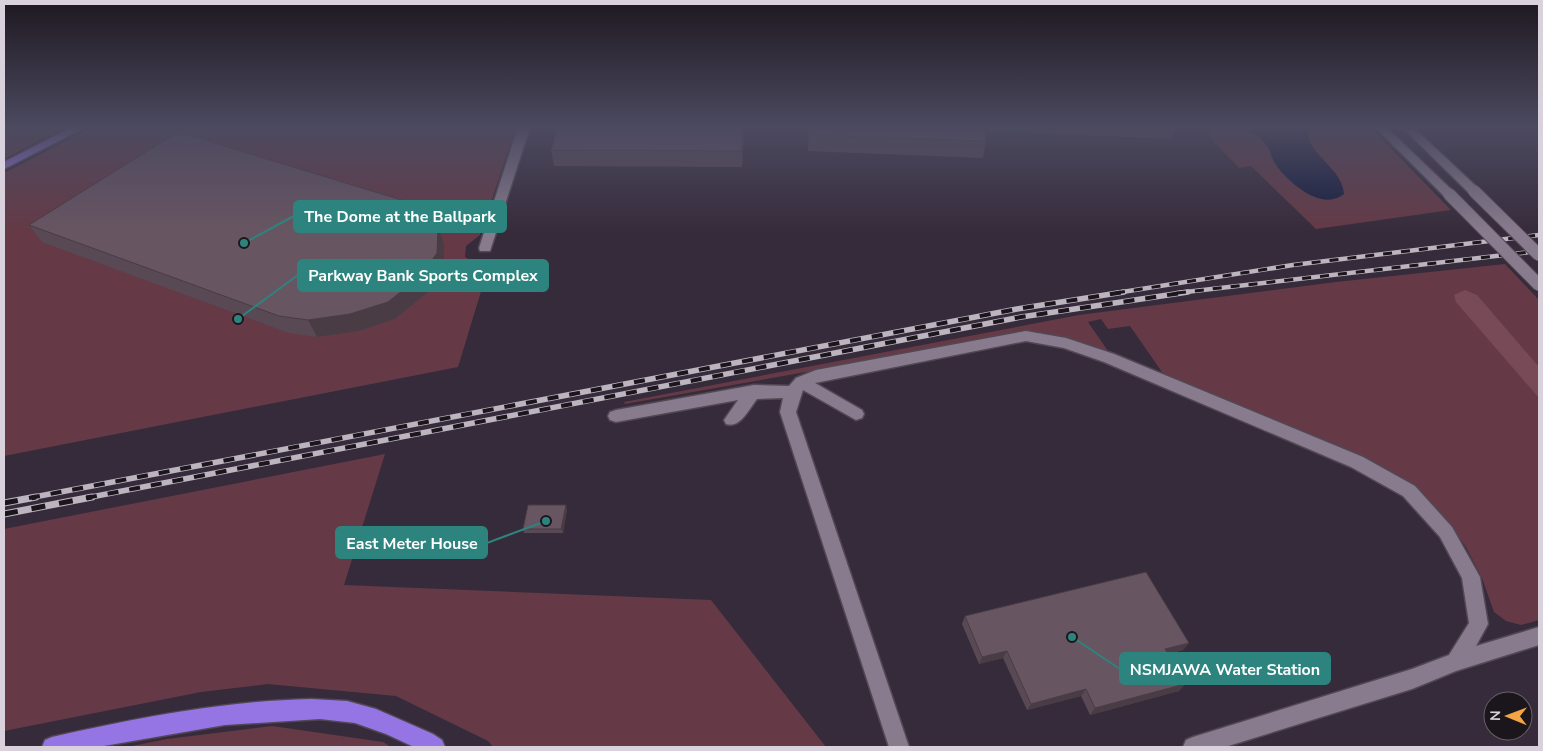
<svg xmlns="http://www.w3.org/2000/svg" width="1543" height="751" viewBox="0 0 1543 751" font-family="'Nunito Sans',sans-serif">
  <style>
    .green { fill: #653a46 }
    .forest { fill: #784a57 }
    .water { fill: #161d3f }
    .lines { fill: none; stroke-linecap: round; stroke-linejoin: round }
    .minor-casing { stroke: #524855; stroke-width: 3 }
    .highway-casing { stroke: #524855; stroke-width: 3 }
    .minor { fill: #887b8d; fill-rule: evenodd }
    .highway { fill: #9575e4; fill-rule: evenodd }
    .rail-far2-casing { stroke: #bcb4bf; stroke-width: 4.5 }
    .rail-far1-casing { stroke: #bcb4bf; stroke-width: 5.5 }
    .rail-casing { stroke: #bcb4bf; stroke-width: 7 }
    .rail-far2 { stroke: #1b151c; stroke-width: 3; stroke-dasharray: 9; stroke-linecap: butt }
    .rail-far1 { stroke: #1b151c; stroke-width: 4; stroke-dasharray: 11; stroke-linecap: butt }
    .rail { stroke: #1b151c; stroke-width: 5; stroke-dasharray: 14; stroke-linecap: butt }
    .minor-bridge-casing { stroke: #524855; stroke-width: 14; stroke-linecap: butt }
    .minor-bridge { stroke: #887b8d; stroke-width: 12 }
    .wall { fill: #594954 }
    .shaded-wall { fill: #493c45 }
    .building { fill: #685562; stroke: #493c45 }
    .leader { fill: none; stroke: #2d847e; stroke-width: 2 }
    .callout-dot { fill: #2d847e; stroke: #1b151c; stroke-width: 2 }
    .callout { fill: #2d847e; stroke: #2d847e; stroke-width: 2 }
    .callout-label { font-size: 16px; text-anchor: middle; font-weight: bold; fill: #fff }
  </style>
  <rect width="100%" height="100%" fill="#362b3a"/>
  <g class="green">
    <path d="M4,127H65L4,159Z"/>
    <path d="M93,127H516L480,235L466,246L465,257L473,262H490L458,367L4,456V173Z"/>
    <path d="M1205,127C1241,127 1253,124 1274,156L1336,174L1322,160L1309,141L1308,127H1370L1451,210L1316,229L1251,166L1239,168L1215,143Z"/>
    <path d="M1505,264L1539,300V620L1521,625L1506,621L1494,612L1482,578L1466,547L1444,517L1412,486L1372,462L1173,379L1162,372L1130,326L1108,329L1101,319L1088,322L1108,351L1046,333H1026L625,404L624,402L1079,315L1336,282Z"/>
    <path d="M385,454L344,585L711,600L826,747H493L488,741L396,696L268,684L201,692L4,731V529Z"/>
    <path d="M272,726L383,742L391,747H127L167,739Z"/>
  </g>
  <path class="forest" d="M1465,290L1477,295L1539,367V398L1456,302L1454,295Z"/>
  <path class="water" d="M1241,127H1308C1309,132 1307,136 1310,142C1319,160 1343,173 1344,194C1322,212 1289,183 1276,165C1271,158 1270,148 1264,141C1258,133 1249,133 1241,127Z"/>
  <g class="lines">
    <defs>
      <g id="minor">
        <path d="M518,127H530L491,248L490,251H480L479,248Z"/>
        <path d="M1375,127H1386L1453,191L1455,194L1453,197H1445Z"/>
        <path d="M1402,127H1413L1478,188L1480,191L1478,194H1470Z"/>
        <path d="M1026,331L1066,338L1114,354L1363,457L1415,486L1452,527L1480,577L1488,624L1476,646L1539,627V645L1456,671L1412,689L1225,747H1183L1186,740L1193,737L1412,669L1449,655L1469,623L1462,578L1440,537L1403,496L1351,467L1104,362L1064,348L1026,341L815,383L862,410L864,414L862,418L856,420L803,390L796,412L909,747H889L780,412L783,398L757,399C749,409 740,429 726,424L724,420L738,400L616,422L610,420L608,416L610,412L616,410L754,385L789,386L796,378L816,370Z"/>
      </g>
      <g id="highway">
        <path d="M72,127H86L4,169V162Z"/>
        <path d="M311,699L347,701L376,709L433,734L442,740L445,747H414L386,734L355,723L320,719L225,725L98,747H42L45,740L52,737C138,718 223,701 311,699Z"/>
      </g>
    </defs>
    <use href="#minor" class="minor-casing"/>
    <use href="#highway" class="highway-casing"/>
    <use href="#minor" class="minor"/>
    <use href="#highway" class="highway"/>
    <defs>
      <g id="rail-far2">
        <path d="M1116,293L1293,265L1539,235"/>
        <path d="M1177,293L1539,251"/>
      </g>
      <g id="rail-far1">
        <path d="M29,498L1017,309L1124,292"/>
        <path d="M86,498L1021,317L1188,292"/>
      </g>
      <g id="rail">
        <path d="M4,503L36,497"/>
        <path d="M4,514L92,497"/>
      </g>
    </defs>
    <use href="#rail-far2" class="rail-far2-casing"/>
    <use href="#rail-far1" class="rail-far1-casing"/>
    <use href="#rail" class="rail-casing"/>
    <use href="#rail-far2" class="rail-far2"/>
    <use href="#rail-far1" class="rail-far1"/>
    <use href="#rail" class="rail"/>
    <defs>
      <g id="minor-bridge">
        <path d="M1474,191L1539,255"/>
        <path d="M1449,194L1539,285"/>
      </g>
    </defs>
    <use href="#minor-bridge" class="minor-bridge-casing"/>
    <use href="#minor-bridge" class="minor-bridge"/>
  </g>
  <g class="wall">
    <path d="M745,127L742,167L554,166L551,150Z"/>
    <path d="M809,127H1176L1171,139L985,131L986,141L983,158L808,151Z"/>
    <path d="M29,225L444,244V270L427,293L395,319L359,331L317,337L289,333L42,242Z"/>
    <path d="M567,509L563,533H524L523,529Z"/>
    <path d="M965,616L1189,643L1183,650L1168,654L1185,684L1179,691L1090,715L1081,696L1027,710L1003,658L979,664L962,624Z"/>
  </g>
  <g class="shaded-wall">
    <path d="M743,127H745L742,167V151Z"/>
    <path d="M438,227L444,244V270L427,293L395,319L359,331L317,337L308,320Z"/>
    <path d="M566,505L567,509L563,533L561,529Z"/>
    <path d="M1189,643L1183,650L1159,656L1165,649Z"/>
    <path d="M1007,651L1003,658L979,664L982,657Z"/>
    <path d="M1185,684L1179,691L1090,715L1095,708Z"/>
    <path d="M1086,689L1081,696L1027,710L1031,704Z"/>
  </g>
  <g class="building">
    <path d="M558,127H743L742,151L551,150Z"/>
    <path d="M809,127H984L986,141L808,135Z"/>
    <path d="M178,132L418,205L438,227L437,253L421,276L388,302L350,314L308,320L279,316L29,225Z"/>
    <path d="M528,505H566L561,529H523Z"/>
    <path d="M1146,572L1189,643L1165,649L1185,684L1095,708L1086,689L1031,704L1007,651L982,657L965,616Z"/>
  </g>
  <linearGradient id="sky" x2="0" y2="1"><stop stop-color="#1e1820"/><stop offset="0.55" stop-color="#4c4a60"/><stop offset="1" stop-color="#4c4a60" stop-opacity="0"/></linearGradient>
  <rect width="1543" height="232" fill="url(#sky)"/>
  <path class="leader" d="M244 243L294 216M238 319L298 275M546 521L487 543M1072 637L1120 669"/>
  <g class="callout-dot">
    <circle cx="244" cy="243" r="5"/>
    <circle cx="238" cy="319" r="5"/>
    <circle cx="546" cy="521" r="5"/>
    <circle cx="1072" cy="637" r="5"/>
  </g>
  <g class="callout">
    <rect x="294" y="201" width="212" height="31" rx="5"/>
    <rect x="298" y="260" width="250" height="31" rx="5"/>
    <rect x="336" y="527" width="151" height="31" rx="5"/>
    <rect x="1120" y="653" width="210" height="31" rx="5"/>
  </g>
  <g class="callout-label">
    <text x="400" y="222">The Dome at the Ballpark</text>
    <text x="423" y="281">Parkway Bank Sports Complex</text>
    <text x="412" y="549">East Meter House</text>
    <text x="1225" y="675">NSMJAWA Water Station</text>
  </g>
  <rect width="1543" height="751" fill="none" stroke="#d9d2dc" stroke-width="10"/>
  <g transform="translate(1508 716) rotate(271)"><circle r="24" fill="#1b151c" stroke="#676169"/>
  <path d="M0-4L9 19L0 12L-9 19Z" fill="#f2a542"/>
  <text y="-8" font-size="14" font-weight="bold" text-anchor="middle" fill="#d9d2dc">N</text>
  </g>
</svg>
